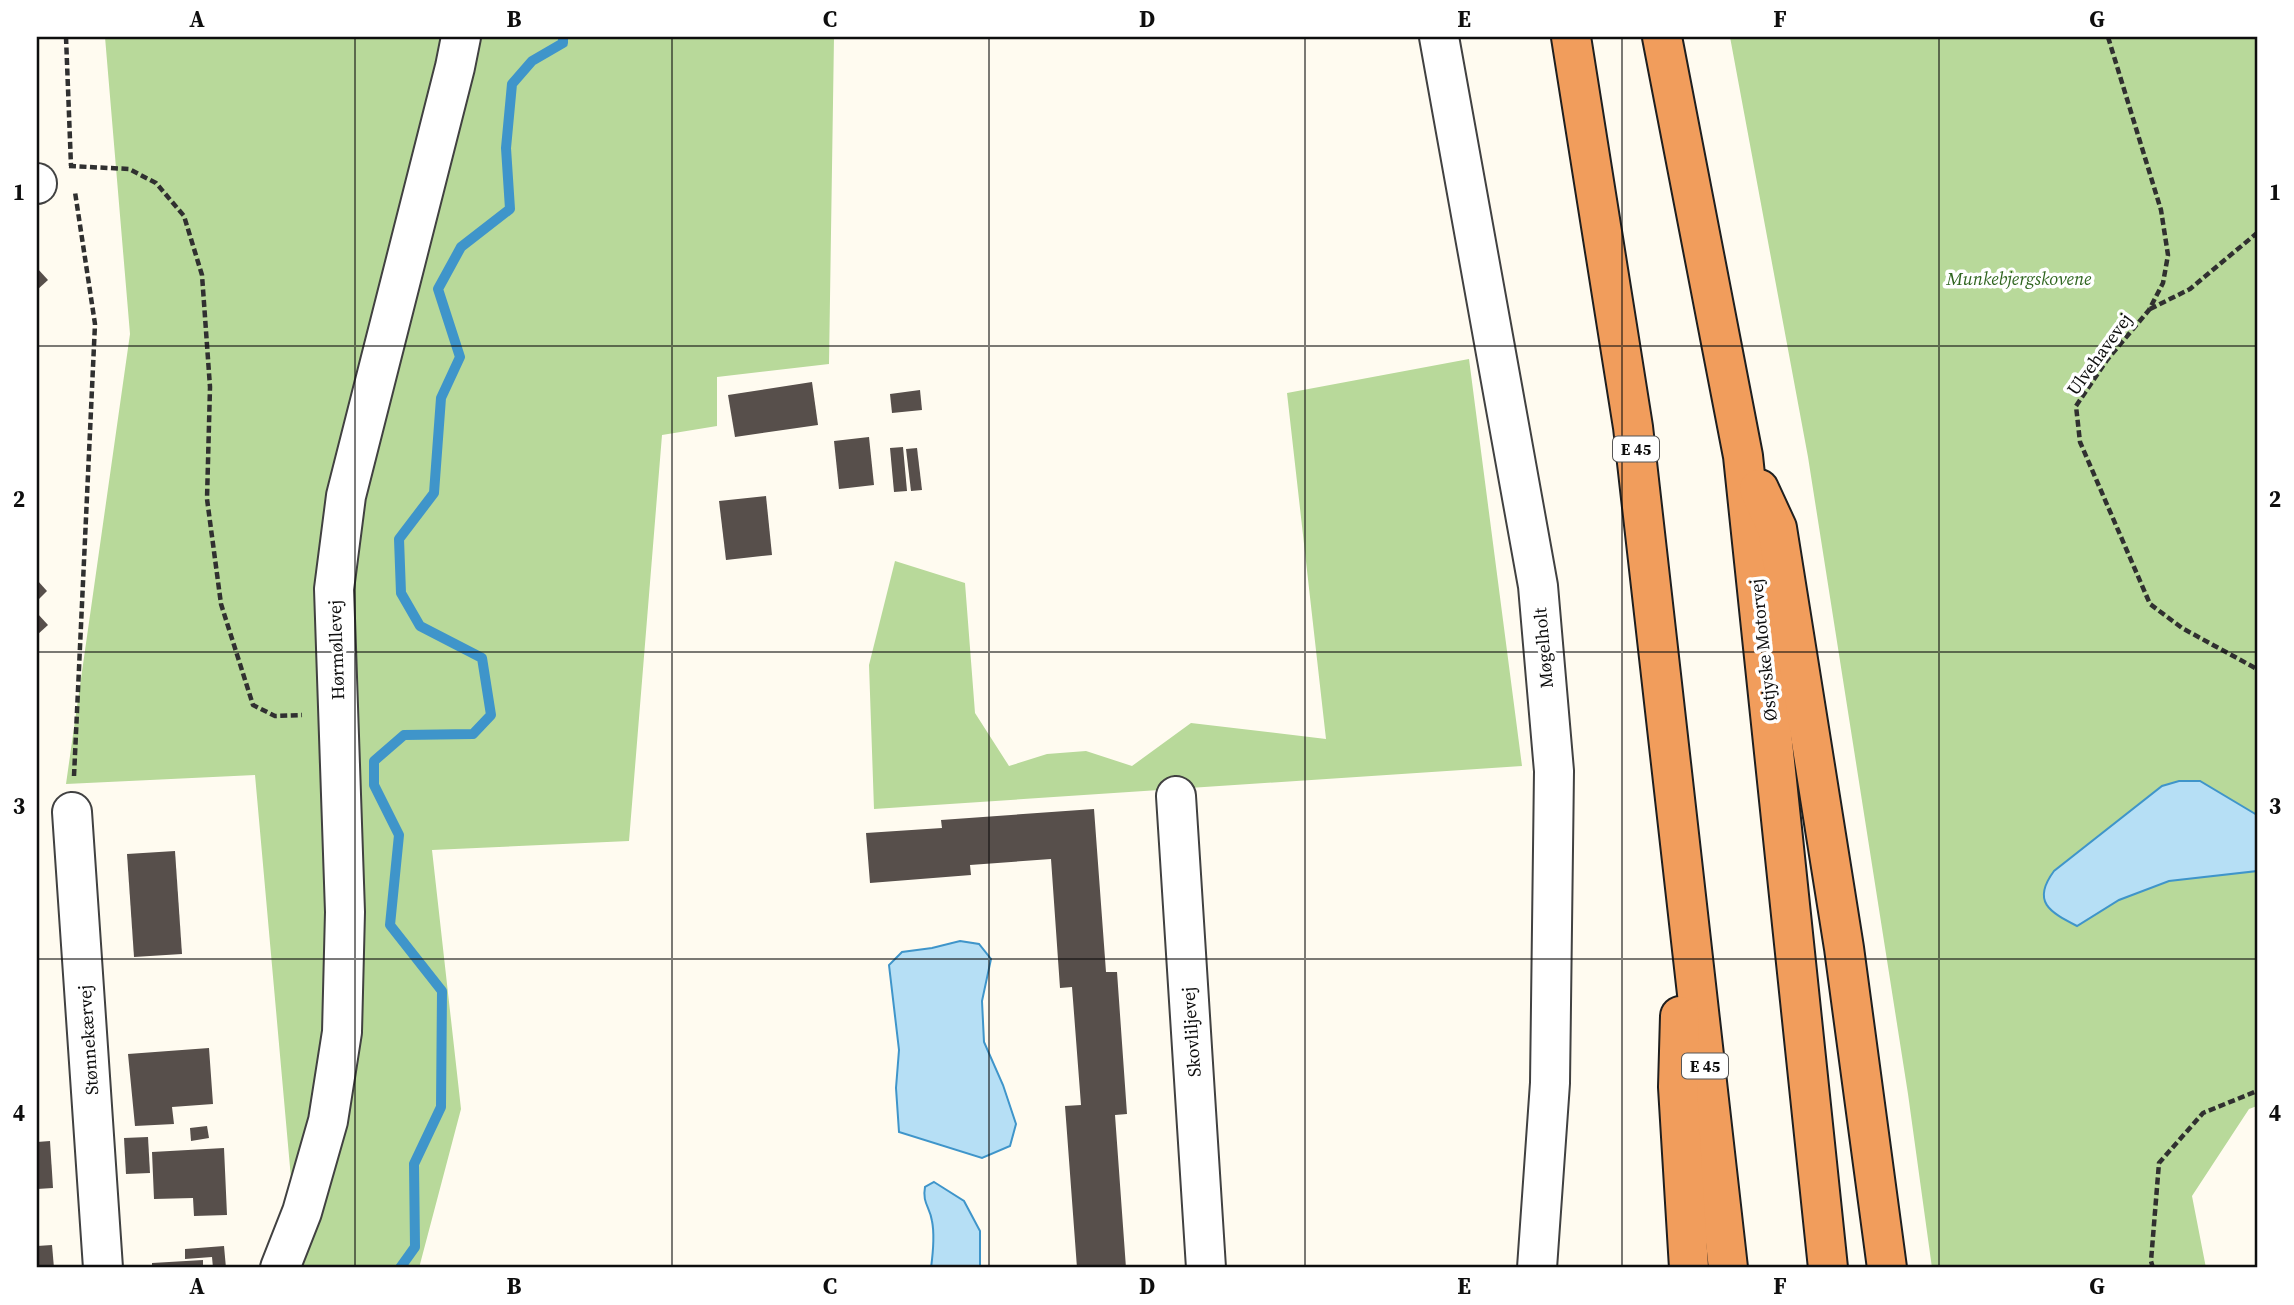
<svg xmlns="http://www.w3.org/2000/svg" width="2294" height="1305" viewBox="0 0 2294 1305" font-family="'Source Serif 4',serif">
  <style>
    .forest { fill: #b8d99a }
    .water { fill: #b6dff5; stroke: #3f95ca; stroke-width: 2 }
    .lines { fill: none; stroke-linecap: round; stroke-linejoin: round }
    .stream { stroke: #3f95ca; stroke-width: 10 }
    .building { fill: #574f4b }
    .minor-casing { stroke: #414141; stroke-width: 42 }
    .highway-casing { stroke: #1f1f1f; stroke-width: 42 }
    .path { stroke: #303030; stroke-width: 4.5; stroke-dasharray: 7 3.5; stroke-linecap: butt }
    .minor { stroke: #fff; stroke-width: 38 }
    .highway { stroke: #f19d5c; stroke-width: 38 }
    .grid { fill: none; stroke: #0e0e0e; stroke-width: 2; stroke-opacity: 0.55 }
    .labels { text-anchor: middle; dominant-baseline: central; stroke-width: 7; stroke-linejoin: round; paint-order: stroke }
    .shield { fill: #fff; stroke: #565656; stroke-width: 2 }
    .shield-label { font-size: 16px; font-weight: bold; fill: #0e0e0e }
    .park-label { font-size: 18px; font-style: italic; fill: #306520; stroke: #fff }
    .street-label { font-size: 18px; fill: #0e0e0e; stroke: #fff }
    .neatline { fill: none; stroke: #0e0e0e; stroke-width: 2.5 }
    .grid-label { font-size: 23px; text-anchor: middle; font-weight: bold; fill: #0e0e0e }
  </style>
  <rect width="100%" height="100%" fill="#fffbf0"/>
  <g class="forest">
    <path d="M105,37H834L829,364L717,377V426L662,435L629,841L432,850L461,1109L419,1268H299L255,775L66,784L130,334Z"/>
    <path d="M1730,37H2257V1106L2249,1109L2192,1196L2206,1268H1932L1908,1094L1808,457Z"/>
    <path d="M1469,359L1522,766L874,809L869,665L895,561L965,583L975,713L1009,766L1047,754L1086,751L1132,766L1191,723L1326,739L1287,393Z"/>
  </g>
  <g class="water">
    <path d="M2179,781H2200L2257,815V871L2169,881L2119,900L2077,926C2050,912 2031,902 2054,871L2162,786Z"/>
    <path d="M960,941L979,944L991,959L982,1001L984,1042L1003,1085L1016,1124L1010,1146L982,1158L899,1132L896,1088L899,1050L889,965L902,952L932,948Z"/>
    <path d="M934,1182L964,1201L980,1231V1268H931C933,1253 935,1236 932,1221C930,1207 922,1203 925,1187Z"/>
  </g>
  <g class="lines">
    <path class="stream" d="M400,1268L415,1247L414,1164L441,1107L442,991L390,925L399,835L374,785V761L404,735L473,734L491,715L482,658L420,626L401,593L399,539L434,493L441,398L460,357L438,289L461,247L510,209L506,148L512,84L532,61L563,43V37"/>
  </g>
  <g class="building">
    <path d="M37,268L48,280L37,290Z"/>
    <path d="M812,382L818,425L735,437L728,395Z"/>
    <path d="M920,390L922,410L892,413L890,394Z"/>
    <path d="M869,437L874,485L839,489L834,441Z"/>
    <path d="M903,447L907,491L894,492L890,448Z"/>
    <path d="M917,448L922,490L911,491L906,449Z"/>
    <path d="M766,496L772,555L726,560L719,501Z"/>
    <path d="M37,580L47,591L37,601Z"/>
    <path d="M37,613L48,625L37,635Z"/>
    <path d="M1094,809L1106,972H1117L1127,1114L1115,1115L1126,1268H1077L1065,1106L1081,1105L1072,987L1060,988L1051,859L970,865L971,875L870,883L866,833L942,828L941,820Z"/>
    <path d="M175,851L182,954L134,957L127,854Z"/>
    <path d="M209,1048L213,1104L172,1107L174,1124L135,1126L128,1054Z"/>
    <path d="M207,1126L209,1138L191,1141L190,1128Z"/>
    <path d="M148,1137L150,1173L126,1174L124,1138Z"/>
    <path d="M50,1141L53,1188L37,1189V1142Z"/>
    <path d="M224,1148L227,1215L194,1216L193,1198L154,1199L152,1152Z"/>
    <path d="M52,1245L54,1268H37V1246Z"/>
    <path d="M224,1246L226,1268H213L212,1257L185,1259V1249Z"/>
    <path d="M203,1260V1268H152V1263Z"/>
  </g>
  <g class="lines">
    <defs>
      <g id="minor">
        <path d="M1439,37L1538,586L1554,771L1550,1083L1537,1268"/>
        <path d="M37,183V184"/>
        <path d="M1176,796L1206,1268"/>
        <path d="M72,812L103,1268"/>
        <path d="M280,1268L302,1212L328,1121L342,1032L345,912L334,589L346,496L455,67L461,37"/>
      </g>
      <g id="highway">
        <path d="M1571,37L1633,427L1728,1268"/>
        <path d="M1662,37L1743,456L1828,1268"/>
        <path d="M1759,489L1777,528L1844,948L1887,1268"/>
        <path d="M1680,1016L1678,1087L1689,1268"/>
      </g>
    </defs>
    <use href="#minor" class="minor-casing"/>
    <use href="#highway" class="highway-casing"/>
    <g class="path">
      <path d="M66,37L71,166"/>
      <path d="M2108,37L2161,210L2168,255L2163,283L2149,310L2107,360L2076,406L2080,442L2150,604L2182,628L2257,669"/>
      <path d="M69,166L129,169L156,183L184,216L202,275L210,387L207,499L221,604L253,705L275,716L302,715"/>
      <path d="M2150,309L2190,289L2257,233"/>
      <path d="M74,776L95,324L75,192"/>
      <path d="M2153,1268L2151,1261L2159,1163L2203,1113L2257,1091"/>
    </g>
    <use href="#minor" class="minor"/>
    <use href="#highway" class="highway"/>
  </g>
  <path class="grid" d="M355,37V1268M672,37V1268M989,37V1268M1305,37V1268M1622,37V1268M1939,37V1268M37,346H2257M37,652H2257M37,959H2257"/>
  <g class="labels">
    <g class="shield">
      <rect x="1613" y="436.5" width="46" height="25" rx="5"/>
      <rect x="1682" y="1053.5" width="46" height="25" rx="5"/>
    </g>
    <g class="shield-label">
      <text x="1636" y="449">E 45</text>
      <text x="1705" y="1066">E 45</text>
    </g>
    <g class="park-label">
      <text x="2019" y="278">Munkebjergskovene</text>
    </g>
    <g class="street-label">
      <text transform="translate(2099 354) rotate(-54)">Ulvehavevej</text>
      <text transform="translate(1543 648) rotate(-95)">Møgelholt</text>
      <text transform="translate(336 650) rotate(-92)">Hørmøllevej</text>
      <text transform="translate(1763 650) rotate(-96)">Østjyske Motorvej</text>
      <text transform="translate(1191 1032) rotate(-94)">Skovliljevej</text>
      <text transform="translate(88 1040) rotate(-94)">Stønnekærvej</text>
    </g>
  </g>
  <rect width="2294" height="1305" fill="none" stroke="#ffffff" stroke-width="77"/>
  <rect x="38" y="38" width="2218" height="1228" class="neatline"/>
  <g class="grid-label">
    <text x="197" y="27">A</text>
    <text x="514" y="27">B</text>
    <text x="830" y="27">C</text>
    <text x="1147" y="27">D</text>
    <text x="1464" y="27">E</text>
    <text x="1780" y="27">F</text>
    <text x="2097" y="27">G</text>
    <text x="19" y="200">1</text>
    <text x="2275" y="200">1</text>
    <text x="19" y="507">2</text>
    <text x="2275" y="507">2</text>
    <text x="19" y="814">3</text>
    <text x="2275" y="814">3</text>
    <text x="19" y="1121">4</text>
    <text x="2275" y="1121">4</text>
    <text x="197" y="1294">A</text>
    <text x="514" y="1294">B</text>
    <text x="830" y="1294">C</text>
    <text x="1147" y="1294">D</text>
    <text x="1464" y="1294">E</text>
    <text x="1780" y="1294">F</text>
    <text x="2097" y="1294">G</text>
  </g>
</svg>
